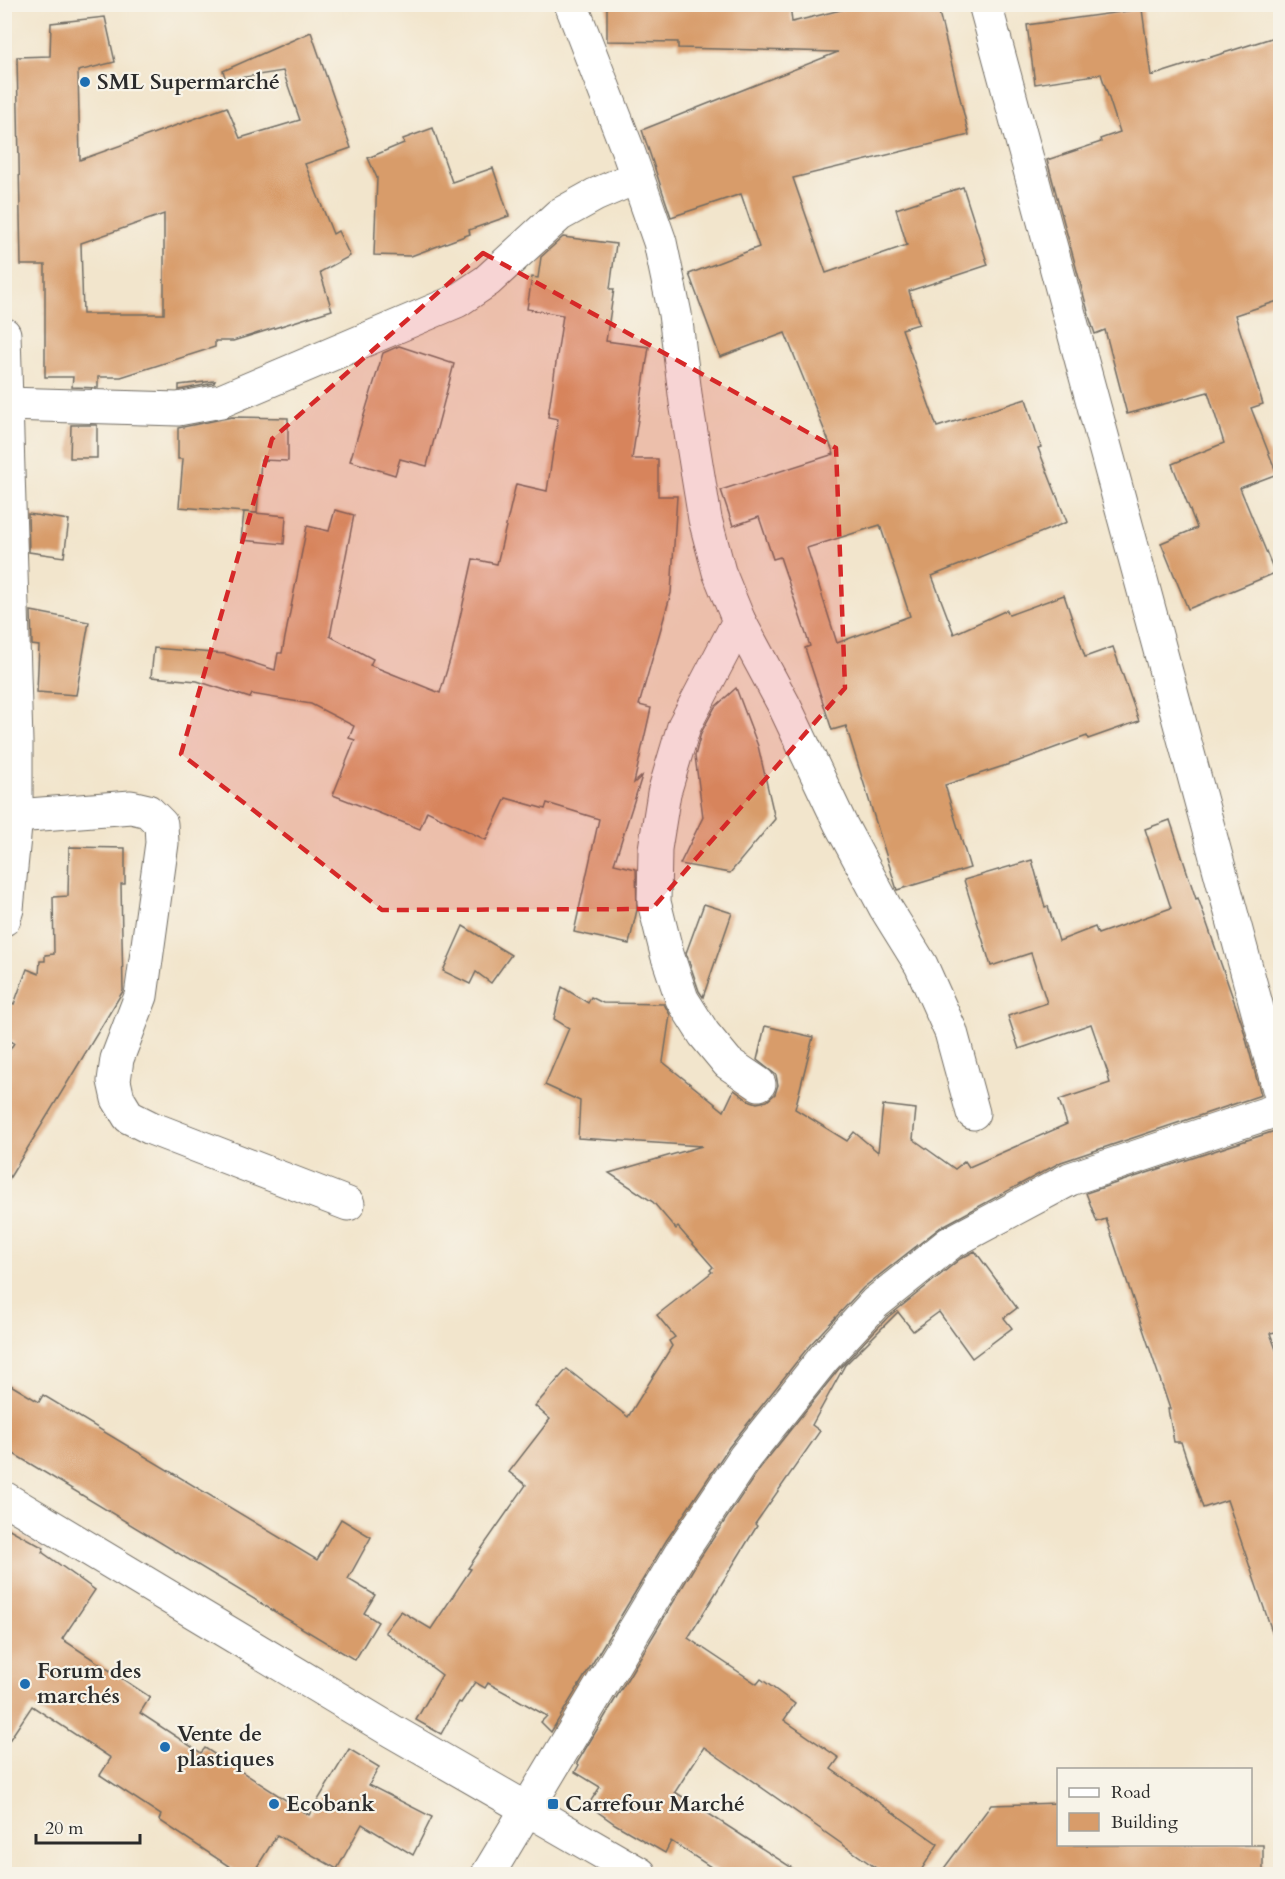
<svg xmlns="http://www.w3.org/2000/svg" width="1285" height="1879" viewBox="0 0 1285 1879" font-family="Cardo,serif">
  <style>
    .building { fill: #d89c6a; fill-rule: evenodd }
    .lines { fill: none; stroke-linecap: round; stroke-linejoin: round }
    .minor-casing { stroke: #716c63; stroke-width: 35 }
    .tertiary-casing { stroke: #716c63; stroke-width: 35 }
    .minor { stroke: #fff; stroke-width: 33 }
    .tertiary { stroke: #fff; stroke-width: 33 }
    .marked { fill: #d62828; fill-opacity: 0.2; stroke: #d62828; stroke-width: 4.5; stroke-dasharray: 12 8; stroke-linejoin: round }
    .poi-dot { fill: #1f6fb2; stroke: #f7f3e8; stroke-width: 2 }
    .labels { text-anchor: middle; dominant-baseline: central; stroke-width: 4.5; stroke-linejoin: round; paint-order: stroke }
    .poi-label { font-size: 22px; font-weight: bold; fill: #2b2b2b; stroke: #f7f3e8; text-anchor: start }
  </style>
  <rect width="100%" height="100%" fill="#f7f3e8"/>
  <filter id="ink" filterUnits="userSpaceOnUse"><feTurbulence type="fractalNoise" baseFrequency=".0167" numOctaves="2"/><feDisplacementMap in="SourceGraphic" scale="12" xChannelSelector="R" yChannelSelector="G"/><feConvolveMatrix kernelMatrix="1 2 1 2 8 2 1 2 1" color-interpolation-filters="sRGB"/></filter>
  <filter id="wash" filterUnits="userSpaceOnUse"><feTurbulence type="fractalNoise" baseFrequency=".008" numOctaves="4" result="noise"/><feDisplacementMap in="SourceGraphic" scale="24" xChannelSelector="R" yChannelSelector="G"/><feGaussianBlur stdDeviation="1.35" result="paint"/><feColorMatrix in="noise" values="0 0 0 0 0 0 0 0 0 0 0 0 0 0 0 0 0 1.4 0 .05"/><feComposite in="paint" operator="in"/></filter>
  <g filter="url(#wash)">
    <rect width="100%" height="100%" fill="#f2e5cc"/>
    <g id="blocks">
      <g class="building">
        <path d="M607,4H790L792,22L865,4H937L969,135L793,178L826,273L907,245L896,209L963,187L988,265L909,291L919,324L902,329L937,427L1026,399L1041,447L1038,448L1067,522L932,576L954,634L1007,610L1009,615L1064,595L1085,657L1113,647L1139,721L1088,739L1087,736L1016,762L945,785L970,868L897,890L846,726L832,730L805,648L810,646L780,557L773,559L759,517L733,526L721,490L834,454L785,333L720,357L689,274L759,247L741,194L671,217L642,130L838,52L678,48V42L607,41ZM880,525L910,616L837,643L807,548Z"/>
        <path d="M1142,9L1151,76L1281,35V300L1235,315L1263,404L1251,408L1277,474L1240,488L1275,573L1188,609L1161,543L1197,528L1172,464L1224,443L1208,392L1127,414L1105,330L1095,334L1090,319L1047,160L1101,142L1100,139L1120,132L1101,74L1035,84L1027,25Z"/>
        <path d="M105,17L115,62L78,71L80,160L227,107L240,138L300,120L283,71L226,80L223,71L311,32L351,148L305,164L333,234L338,231L350,256L320,272L332,310L233,341H215V347L121,377H98V388L72,387L73,377H45V265H21L17,57L50,56L51,23ZM164,214V314H83L81,243Z"/>
        <path d="M433,128L452,182L493,168L509,216L469,230L470,234L411,256L374,255L377,178L368,158L404,143L403,139Z"/>
        <path d="M563,237L616,244L610,289H614L606,341L649,347L632,459H658V496H677L671,593L639,705L651,708L634,783L642,776L614,864L636,869L637,910L629,944L574,932L599,819L547,803L545,809L506,798L486,840L427,811L420,829L333,795L355,740L349,738L354,726L311,704L252,694L250,698L197,681L151,677L154,648L225,654L275,670L278,653H282L307,526L329,531L335,510L354,515L330,636L373,659L370,665L440,693L452,653L473,559L497,564L516,484L547,491L558,419L548,417L563,315L527,309L532,277L538,278L541,257Z"/>
        <path d="M399,346L454,364L427,466L400,459L395,475L350,461L383,353Z"/>
        <path d="M215,381L214,383L179,390V385Z"/>
        <path d="M232,417L288,418V461L261,460L257,513L179,507L183,459H178V428Z"/>
        <path d="M71,425H97V458H70Z"/>
        <path d="M244,512L286,516L284,544L241,540Z"/>
        <path d="M28,514L69,520L64,557L29,552Z"/>
        <path d="M31,611L89,622L76,695L37,692L39,646L32,645Z"/>
        <path d="M736,688L758,746L775,819L730,873L680,864L703,817L695,756L701,733L715,707Z"/>
        <path d="M1170,820L1196,899L1198,898L1242,1024L1261,1095L1061,1162L941,1227L863,1288L809,1346L729,1447L666,1541L551,1732L541,1722L547,1716L488,1683L485,1688L475,1682L461,1703L459,1702L441,1734L416,1720L442,1675L385,1632L401,1611L431,1629L471,1569L468,1568L526,1485L509,1472L550,1419L535,1406L567,1369L628,1417L672,1346L669,1341L675,1337L657,1315L712,1272L710,1270L713,1267L678,1227L676,1229L653,1202L609,1173L702,1146L578,1138L580,1101L545,1085L569,1028L554,1019L562,987L588,1003L591,997L603,1003L664,1004L670,1015L663,1062L724,1111L734,1090L748,1100L757,1103L767,1101L775,1094L778,1085L776,1075L757,1060L765,1026L813,1037L795,1109L847,1141L854,1132L878,1152L883,1105L916,1109L913,1139L955,1169L965,1161L969,1167L1067,1124L1059,1100L1110,1083L1107,1073H1108L1091,1024L1019,1049L1008,1016L1047,1003L1031,953L991,966L964,880L1032,860L1045,907L1048,906L1059,941L1095,927L1098,934L1171,908L1145,829Z"/>
        <path d="M69,847L125,848V884H121L123,991L4,1187V1059L14,1043L4,1037V1000L14,1004L27,969L39,974L40,961H45V955L54,954L53,897L68,896Z"/>
        <path d="M704,904L732,913L703,997L699,991L686,953Z"/>
        <path d="M463,926L511,955L491,983L476,972L470,984L443,971Z"/>
        <path d="M1281,1129V1331L1270,1333L1281,1363V1642L1276,1643L1227,1500L1203,1508L1181,1442H1174L1168,1409H1170L1106,1219L1097,1222L1086,1193Z"/>
        <path d="M975,1251L1017,1308L1004,1318L1012,1328L972,1358L939,1312L913,1331L898,1312L845,1365L812,1425L820,1431L755,1524L757,1526L688,1638L757,1684L761,1679L795,1704L784,1720L839,1758L831,1769L938,1844L918,1875H886L704,1747L675,1792L803,1875H723L671,1841L665,1853L615,1824L588,1805L600,1787L575,1772L579,1765L577,1763L698,1561L760,1468L838,1370L888,1317L960,1259Z"/>
        <path d="M4,1381L39,1402L43,1395L317,1560L341,1519L371,1537L348,1579L375,1595L364,1613L378,1622L355,1660L4,1448Z"/>
        <path d="M4,1526L44,1548L42,1552L95,1590L62,1639L150,1697L140,1713L201,1753L205,1748L309,1815L349,1749L379,1767L369,1785L432,1817L413,1855L362,1824L337,1869L277,1835L252,1875H242L159,1820L161,1815L100,1775L111,1758L32,1706L4,1748Z"/>
        <path d="M1059,1803V1845H1263V1875H939L991,1805Z"/>
      </g>
    </g>
  </g>
  <g filter="url(#ink)">
    <use href="#blocks" fill-opacity="0" stroke="#716c63" stroke-width="1.5"/>
    <g class="lines">
      <defs>
        <g id="minor">
          <path d="M571,4L627,148L660,242L675,314L686,402L705,519L719,572L739,621L784,705L840,823L885,907L921,965L951,1032L973,1113"/>
          <path d="M985,4L1280,1093"/>
          <path d="M4,334L16,742V816L7,909L4,919"/>
          <path d="M7,404L178,409L221,401L457,301L487,281L559,215L595,195L637,177"/>
          <path d="M739,621L684,726L664,793L655,849L654,902L667,954L682,999L704,1034L728,1063L759,1084"/>
          <path d="M16,816L131,807L148,811L161,824L162,843L141,996L117,1059L114,1081L118,1099L129,1117L151,1128L348,1204"/>
          <path d="M488,1874L682,1551L745,1457L824,1358L875,1303L950,1243L1070,1179L1280,1109"/>
        </g>
        <path id="tertiary" d="M4,1498L392,1731L640,1874"/>
      </defs>
      <use href="#minor" class="minor-casing"/>
      <use href="#tertiary" class="tertiary-casing"/>
      <use href="#minor" class="minor"/>
      <use href="#tertiary" class="tertiary"/>
    </g>
  </g>
  <path class="marked" d="M483,253L836,448L845,688L652,909L382,910L181,754L272,439Z"/>
  <g class="poi-dot">
    <circle cx="85" cy="82" r="6"/>
    <circle cx="25" cy="1684" r="6"/>
    <circle cx="165" cy="1747" r="6"/>
    <circle cx="274" cy="1804" r="6"/>
    <rect x="547" y="1798" width="12" height="12" rx="3"/>
  </g>
  <g class="labels">
    <g class="poi-label">
      <text x="97" y="82">SML Supermarché</text>
      <text x="37" y="1671">Forum des<tspan x="37" dy="25">marchés</tspan></text>
      <text x="177" y="1734">Vente de<tspan x="177" dy="25">plastiques</tspan></text>
      <text x="286" y="1804">Ecobank</text>
      <text x="565" y="1804">Carrefour Marché</text>
    </g>
  </g>
  <rect width="1285" height="1879" fill="none" stroke="#f7f3e8" stroke-width="24"/>
  <rect x="1057" y="1768" width="195" height="78" fill="#f7f3e8" stroke="#a5a39c" stroke-width="1.5"/>
  <rect x="1069" y="1788" width="30" height="9" fill="#ffffff" stroke="#a5a39c" stroke-width="1.5"/>
  <text x="1111" y="1798" font-size="18" fill="#2b2b2b">Road</text>
  <rect x="1069" y="1813" width="30" height="18" fill="#d89c6a" stroke="#a5a39c" stroke-width="1.5"/>
  <text x="1111" y="1828" font-size="18" fill="#2b2b2b">Building</text>
  <path d="M36 1834v9h104v-9" fill="none" stroke="#2b2b2b" stroke-width="3"/>
  <text x="45" y="1834" font-size="18" fill="#2b2b2b" stroke="#f7f3e8" stroke-width="4.5" paint-order="stroke">20 m</text>
</svg>
